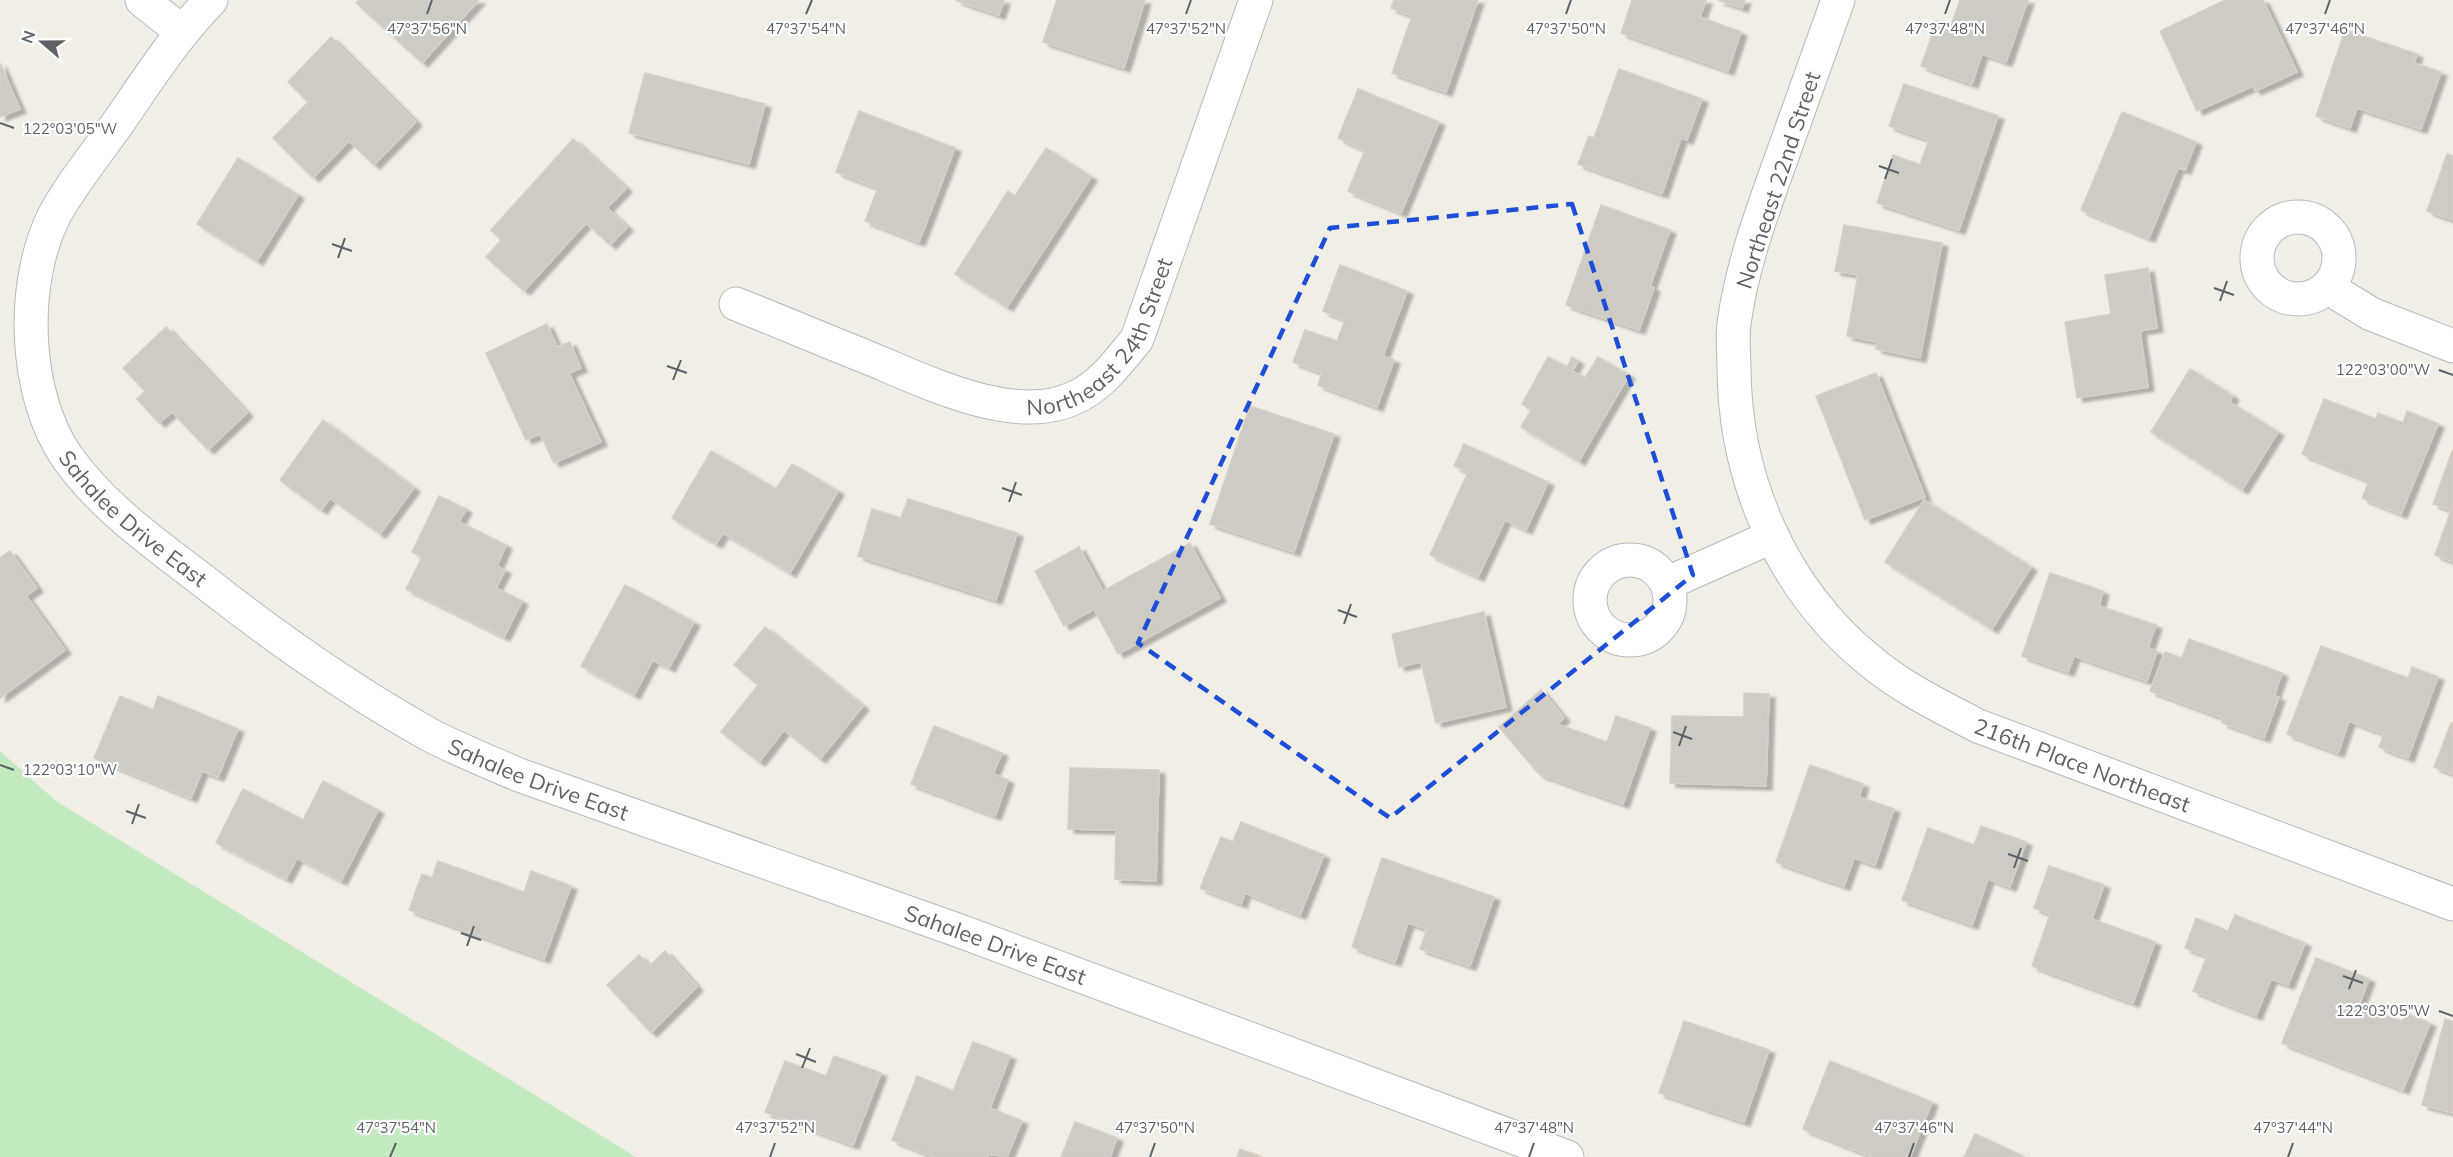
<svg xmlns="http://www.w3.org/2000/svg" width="2453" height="1157" viewBox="0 0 2453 1157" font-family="Mulish,sans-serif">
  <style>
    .green { fill: #c3eac1 }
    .building { fill: #cecac4; stroke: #d6cfc3; stroke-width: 1.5; filter: url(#shadow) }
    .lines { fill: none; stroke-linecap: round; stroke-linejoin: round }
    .minor-casing { stroke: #b6b9bd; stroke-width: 35 }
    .minor { stroke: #fff; stroke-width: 33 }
    .marked { fill: none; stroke: #1d4ed8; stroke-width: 4.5; stroke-dasharray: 12 8; stroke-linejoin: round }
    .ticks { fill: none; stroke: #5d6267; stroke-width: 2 }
    .labels { text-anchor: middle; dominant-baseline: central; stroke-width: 4.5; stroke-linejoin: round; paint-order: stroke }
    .street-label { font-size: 22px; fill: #5d6267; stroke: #fff }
    .ticks-label { font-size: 15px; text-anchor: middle; fill: #5d6267; stroke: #fff; stroke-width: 4.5; stroke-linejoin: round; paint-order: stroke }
  </style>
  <defs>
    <filter id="shadow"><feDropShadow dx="6" dy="4" stdDeviation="1.5" flood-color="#0004"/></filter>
  </defs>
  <rect width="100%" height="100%" fill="#f1eee6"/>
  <path class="green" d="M0,751L56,801L636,1157H0Z"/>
  <g class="building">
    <path d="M359,0H479L422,63L356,3Z"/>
    <path d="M955,0H1004L999,15Z"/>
    <path d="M1057,0H1145L1124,68L1043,42Z"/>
    <path d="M1394,0H1478L1446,92L1392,73L1412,16L1391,8Z"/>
    <path d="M1632,0H1706L1700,17L1741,32L1728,71L1621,33Z"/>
    <path d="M1718,0H1745L1742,8Z"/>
    <path d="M1960,0H2028L2006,62L1982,54L1972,84L1921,66L1937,21L1951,26Z"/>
    <path d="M2225,0H2263L2297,72L2255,91L2253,86L2197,111L2160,31Z"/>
    <path d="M2345,30L2417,54L2414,63L2441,72L2421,129L2357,108L2350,128L2316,116Z"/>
    <path d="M331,37L416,122L374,165L349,141L313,178L273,138L308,102L288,82Z"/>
    <path d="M0,63L20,109L0,117Z"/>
    <path d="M1619,69L1702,99L1687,140L1681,138L1662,194L1578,164L1589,136L1594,138Z"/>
    <path d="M645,73L765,104L749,164L629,133Z"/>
    <path d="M1904,84L1998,116L1959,230L1877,203L1893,155L1920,165L1929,140L1889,126Z"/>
    <path d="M1358,89L1439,122L1401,213L1348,191L1365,150L1338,138Z"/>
    <path d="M859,111L955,148L919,242L865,221L878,188L836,172Z"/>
    <path d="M2122,112L2196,142L2185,170L2178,168L2149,238L2081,210Z"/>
    <path d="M573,139L626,188L607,208L627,227L610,245L586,223L524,291L486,257L501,240L491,230Z"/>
    <path d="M1046,148L1091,177L1007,307L955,274L1008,191L1015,196Z"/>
    <path d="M2447,154L2453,156V220L2427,211Z"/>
    <path d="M238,158L298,195L257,261L197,224Z"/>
    <path d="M1601,205L1670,230L1650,286L1654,288L1639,330L1566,305Z"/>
    <path d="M1844,225L1942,243L1920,358L1876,349L1877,342L1847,336L1858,275L1835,271Z"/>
    <path d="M1340,265L1407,291L1383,356L1394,360L1377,407L1318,385L1322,373L1293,362L1305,330L1337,341L1345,320L1323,311Z"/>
    <path d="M2148,268L2157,328L2140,331L2148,387L2077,398L2065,322L2111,314L2105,275Z"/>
    <path d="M547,324L557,347L570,342L581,368L569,373L601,442L554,463L540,434L526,440L486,353Z"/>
    <path d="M166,327L247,413L208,450L172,412L159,423L137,399L145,391L123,368Z"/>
    <path d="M1548,357L1567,367L1572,357L1578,361L1572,371L1585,378L1598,357L1629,375L1579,461L1521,427L1531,410L1522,404Z"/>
    <path d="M2190,369L2233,396L2229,402L2278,432L2242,490L2151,432Z"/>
    <path d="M1876,373L1925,497L1865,520L1816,396Z"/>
    <path d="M2324,399L2376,419L2378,413L2403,423L2407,411L2438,424L2401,514L2362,498L2369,481L2302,454Z"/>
    <path d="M1250,406L1334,434L1294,552L1210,524Z"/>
    <path d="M323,420L414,488L380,534L330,498L321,510L280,480Z"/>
    <path d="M1464,444L1548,482L1526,530L1505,520L1478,577L1430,555L1468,472L1454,466Z"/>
    <path d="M711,451L776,489L792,464L838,491L790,573L723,533L716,544L672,518Z"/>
    <path d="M2452,451L2453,452V562L2435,555L2451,510L2433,504Z"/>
    <path d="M439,496L466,509L459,522L506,545L497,566L505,570L496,588L522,601L504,637L406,589L422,557L412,552Z"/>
    <path d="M908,499L1017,533L996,600L858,556L872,509L901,518Z"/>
    <path d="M1924,500L2031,567L1992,629L1885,562Z"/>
    <path d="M1190,543L1220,598L1118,654L1094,609L1064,626L1035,571L1079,547L1103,591Z"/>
    <path d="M10,551L37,588L26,596L65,650L0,698V558Z"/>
    <path d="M2050,573L2103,591L2099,606L2156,625L2148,648L2157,651L2147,681L2074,656L2068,672L2022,656Z"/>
    <path d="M625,585L694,622L669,668L653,660L634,695L581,666Z"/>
    <path d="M1484,612L1506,707L1436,723L1421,662L1399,667L1392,634Z"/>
    <path d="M765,627L863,706L820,759L784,730L759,762L721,732L758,685L734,665Z"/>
    <path d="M2189,639L2282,673L2274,696L2279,697L2264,738L2222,723L2223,718L2150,691L2165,652L2182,658Z"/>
    <path d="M2321,646L2408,678L2412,667L2438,677L2408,758L2379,747L2384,734L2349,721L2338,753L2287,734Z"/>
    <path d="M1541,690L1564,718L1557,724L1607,742L1616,716L1650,728L1623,804L1539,774L1499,727Z"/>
    <path d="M1744,693L1769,694L1766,786L1670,783L1672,716L1744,717Z"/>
    <path d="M120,696L153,710L158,696L238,729L218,777L202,771L191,798L94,758Z"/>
    <path d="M2451,723H2453V774L2434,767Z"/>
    <path d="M934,726L1002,753L993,774L1008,780L995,816L911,784Z"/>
    <path d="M1810,765L1863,784L1859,797L1894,809L1875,865L1854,858L1844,886L1776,862Z"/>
    <path d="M1070,768L1159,770L1156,881L1115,879L1116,830L1068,829Z"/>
    <path d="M323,781L378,810L341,881L297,858L286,879L216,843L243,789L303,820Z"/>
    <path d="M1241,822L1324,855L1300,915L1245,893L1241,904L1200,888L1221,837L1233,842Z"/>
    <path d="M1981,826L2026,842L2010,887L1988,879L1972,925L1902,900L1928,828L1974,845Z"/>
    <path d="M1382,858L1494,897L1470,966L1420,949L1427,929L1408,923L1395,962L1352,947Z"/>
    <path d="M438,861L524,892L531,871L571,886L544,959L409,910L422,874L432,878Z"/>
    <path d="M2049,866L2104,885L2092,919L2155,942L2133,1003L2032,966L2050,914L2034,908Z"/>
    <path d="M2235,915L2305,943L2288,985L2271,979L2256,1016L2193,991L2207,956L2185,948L2196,918L2228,931Z"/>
    <path d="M665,951L697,987L651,1033L607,985L639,955L649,966Z"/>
    <path d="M2316,958L2369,979L2359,1005L2401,1021L2408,1014L2430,1023L2403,1090L2282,1043Z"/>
    <path d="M2445,1019L2453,1021V1113L2422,1105Z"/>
    <path d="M1684,1021L1769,1050L1744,1122L1659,1093Z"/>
    <path d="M973,1042L1010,1056L990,1108L1022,1121L1007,1157L989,1154L987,1157H935L892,1140L917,1076L953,1091Z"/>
    <path d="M834,1056L881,1073L853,1145L765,1112L785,1061L826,1076Z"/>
    <path d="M1830,1061L1932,1102L1910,1157H1873L1803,1129Z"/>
    <path d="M1075,1122L1117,1138L1110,1157H1061Z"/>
    <path d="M1975,1134L2025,1157H1964Z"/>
    <path d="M1240,1149L1262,1157H1237Z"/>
  </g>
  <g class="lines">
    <defs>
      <g id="minor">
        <path d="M142,0L181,31"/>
        <path id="s1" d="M211,0C175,37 149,78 120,120C100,149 68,188 53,218C20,286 24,395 67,457C106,512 163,549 215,590C283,643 355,693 430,735C459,750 489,762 519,775L960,931L1567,1157"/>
        <path id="s2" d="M1838,0C1819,54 1799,108 1780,162C1761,215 1741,269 1734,324C1732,339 1734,355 1734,369C1735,480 1782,589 1869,660C1902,688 1940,706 1978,726L2453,904"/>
        <circle cx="2298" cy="258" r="41"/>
        <path d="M2327,287L2371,314L2453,346"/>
        <path id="s3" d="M736,304C779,321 821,339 864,356C921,379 1013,427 1074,398C1100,387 1119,361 1137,339L1256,0"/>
        <circle cx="1630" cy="600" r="40"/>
        <path d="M1668,583L1771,537"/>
      </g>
    </defs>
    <use href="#minor" class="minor-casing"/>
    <use href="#minor" class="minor"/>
  </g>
  <path class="marked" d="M1572,204L1693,575L1390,818L1138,643L1330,228Z"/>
  <path class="ticks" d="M427,14L432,0M806,14L812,0M1186,14L1191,0M1566,14L1571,0M1945,14L1950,0M2325,14L2330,0M0,123L14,128M1879,166L1899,173M1885,179L1892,159M332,244L352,251M338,258L345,238M2214,288L2234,295M2220,301L2227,281M667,366L687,373M2439,370L2453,375M673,380L681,360M1002,488L1022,495M1009,502L1016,482M1338,610L1357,617M1344,624L1351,604M1673,732L1692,739M1679,746L1686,726M0,765L14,770M126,811L146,818M132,824L139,804M2008,854L2028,861M2014,868L2021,848M461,933L481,940M467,946L474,926M2343,976L2363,983M2349,989L2356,970M2439,1011L2453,1016M796,1054L816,1062M802,1068L810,1048M390,1157L396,1143M770,1157L775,1143M1150,1157L1155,1143M1529,1157L1534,1143M1909,1157L1914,1143M2288,1157L2293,1143"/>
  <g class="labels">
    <g class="street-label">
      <text transform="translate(1778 180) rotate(-72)">Northeast 22nd Street</text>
      <text stroke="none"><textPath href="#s3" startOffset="420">Northeast 24th Street</textPath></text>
      <text stroke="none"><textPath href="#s1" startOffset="609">Sahalee Drive East</textPath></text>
      <text stroke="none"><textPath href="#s2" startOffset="956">216th Place Northeast</textPath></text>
      <text stroke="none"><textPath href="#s1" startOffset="1095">Sahalee Drive East</textPath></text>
      <text stroke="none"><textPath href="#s1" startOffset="1581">Sahalee Drive East</textPath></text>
    </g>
  </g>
  <g class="ticks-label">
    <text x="427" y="34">47°37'56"N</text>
    <text x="806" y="34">47°37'54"N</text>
    <text x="1186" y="34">47°37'52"N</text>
    <text x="1566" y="34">47°37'50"N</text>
    <text x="1945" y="34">47°37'48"N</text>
    <text x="2325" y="34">47°37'46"N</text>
    <text x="70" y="134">122°03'05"W</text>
    <text x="2383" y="375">122°03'00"W</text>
    <text x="70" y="775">122°03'10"W</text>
    <text x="2383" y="1016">122°03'05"W</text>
    <text x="396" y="1133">47°37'54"N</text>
    <text x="775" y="1133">47°37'52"N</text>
    <text x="1155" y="1133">47°37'50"N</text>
    <text x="1534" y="1133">47°37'48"N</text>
    <text x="1914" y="1133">47°37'46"N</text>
    <text x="2293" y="1133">47°37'44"N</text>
  </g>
  <g transform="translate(42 42) rotate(290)" stroke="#ffffff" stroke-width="4.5" paint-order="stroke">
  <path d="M0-4.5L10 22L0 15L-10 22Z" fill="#5d6267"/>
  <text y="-9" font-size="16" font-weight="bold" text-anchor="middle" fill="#5d6267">N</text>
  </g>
</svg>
